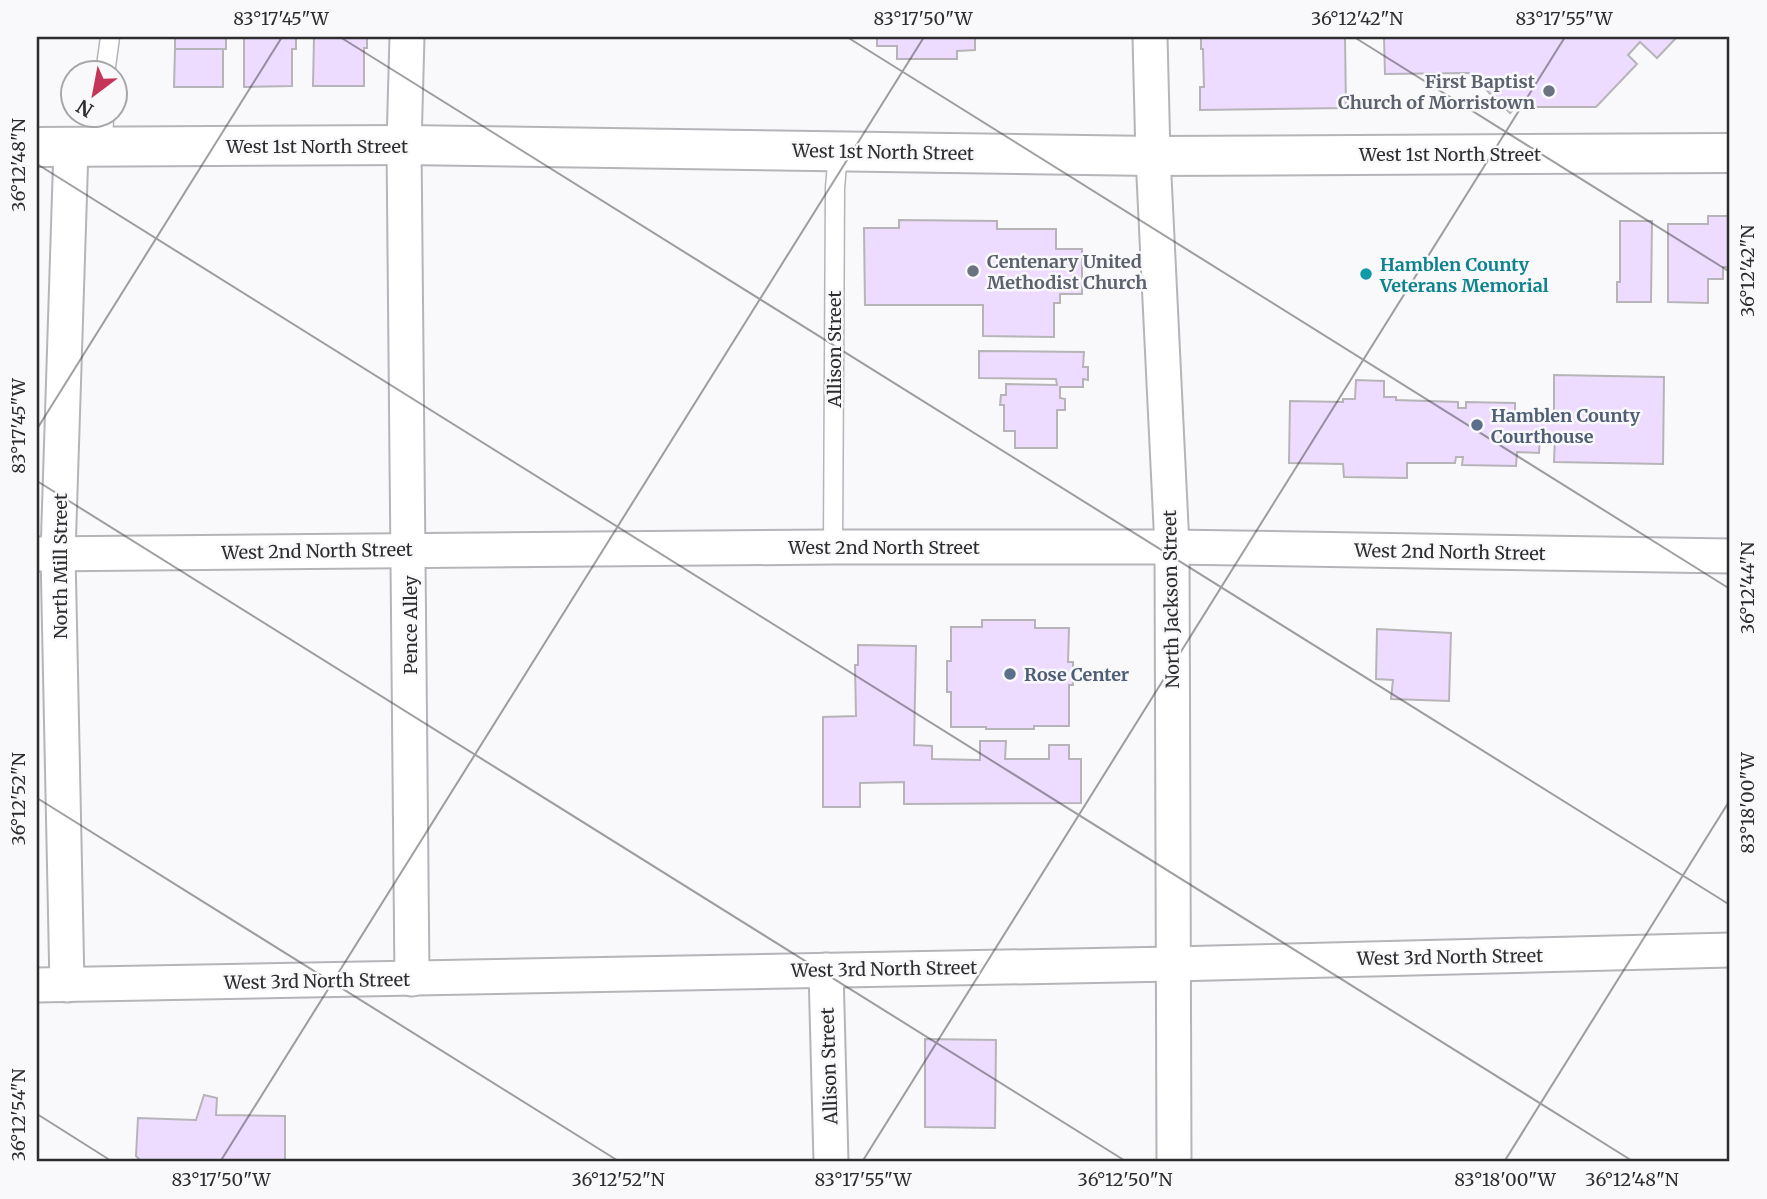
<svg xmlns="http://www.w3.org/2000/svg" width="1767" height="1199" viewBox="0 0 1767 1199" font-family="Merriweather,serif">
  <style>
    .building { fill: #eddcff; stroke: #b6b4b8; stroke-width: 2 }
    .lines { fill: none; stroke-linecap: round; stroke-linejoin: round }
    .service-casing { stroke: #b6b4b8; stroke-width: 21 }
    .minor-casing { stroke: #b6b4b8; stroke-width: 37 }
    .secondary-casing { stroke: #b6b4b8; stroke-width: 42 }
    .service { stroke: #fff; stroke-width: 18 }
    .minor { stroke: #fff; stroke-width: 33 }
    .secondary { stroke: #fff; stroke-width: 38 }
    .ticks { fill: none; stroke: #2d2d2e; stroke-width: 2; stroke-opacity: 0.45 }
    .worship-dot { fill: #6b7280; stroke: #f9f8fb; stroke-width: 2.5 }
    .culture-dot { fill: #0f9aa8; stroke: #f9f8fb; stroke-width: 2.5 }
    .service-dot { fill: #5c6f8a; stroke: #f9f8fb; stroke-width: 2.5 }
    .labels { text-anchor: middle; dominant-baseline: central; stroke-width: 5; stroke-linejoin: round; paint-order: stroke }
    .worship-label { font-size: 18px; font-weight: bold; fill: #5b616d; stroke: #f9f8fb; text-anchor: end }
    .street-label { font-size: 18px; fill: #2d2d2e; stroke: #f9f8fb }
    .culture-label { font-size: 18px; font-weight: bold; fill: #0d838f; stroke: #f9f8fb; text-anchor: start }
    .service-label { font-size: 18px; font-weight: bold; fill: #4e5e75; stroke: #f9f8fb; text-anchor: start }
    .neatline { fill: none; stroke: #2d2d2e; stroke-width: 2.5 }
    .ticks-label { font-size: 18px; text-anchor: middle; fill: #2d2d2e }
  </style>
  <rect width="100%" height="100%" fill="#f9f8fb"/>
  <g class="building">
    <rect x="175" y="37" width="51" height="12"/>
    <path d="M244,37H296V49H292V86L244,87Z"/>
    <path d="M314,37H367V48H364V86H313Z"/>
    <path d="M877,37H975V50L957,51V59H897V46H877Z"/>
    <path d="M1201,37H1345L1346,108L1200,110V87H1204L1203,49H1201Z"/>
    <path d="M1384,37H1677L1657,58L1640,42L1628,55L1637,64L1596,107H1516L1510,113L1469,73L1385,74Z"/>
    <path d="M175,49H223V87H174Z"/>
    <path d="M1708,216H1730V267H1723V279H1708V303L1668,302V224H1708Z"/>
    <path d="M899,220L997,221V229H1056V249H1082V294H1060V303H1054V337L983,336V305H865L864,228H899Z"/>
    <path d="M1620,221H1652L1651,302H1617V282H1620Z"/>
    <path d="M979,351L1084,352L1083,367H1088V380L1083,379V387H1060V398L1065,399V410H1057V448H1015V431H1004V405H1000L1001,395H1006V384L1057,385L1056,379L979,378Z"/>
    <path d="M1554,375L1664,377L1663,464L1554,462L1555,437L1540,436L1539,453L1517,452L1516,466L1462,465L1463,457H1456L1455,463H1407V478L1344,477L1343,464L1289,463L1290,401L1343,402V399H1355L1356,380L1384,381V397H1396V400L1458,402V408H1466V402L1515,403V412L1554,413Z"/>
    <path d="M982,620H1035V628H1069L1068,662H1073V685H1069V726H1034V729H986V727H951V692H947V661H951V627H982Z"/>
    <path d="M1377,629L1451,633L1449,701L1391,699L1393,680L1376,679Z"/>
    <path d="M858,645L916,646L914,745L932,746V759L980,760V741H1006L1005,759H1049V745H1069V759H1081V803L904,804V782L860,783V807H823V717L856,716L855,665H858Z"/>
    <path d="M925,1039L996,1040L995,1128L925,1127Z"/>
    <path d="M204,1095L217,1098L216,1115L285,1116V1162H142L136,1156L138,1118L196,1120Z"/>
  </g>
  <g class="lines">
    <defs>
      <g id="service">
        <path d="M105,74L110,37"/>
        <path d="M103,148L104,116"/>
        <path d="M833,547L835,188L838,152"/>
      </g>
      <g id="minor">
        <path d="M407,37L404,145L412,979"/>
        <path d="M1150,37L1153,156L1172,547L1174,1162"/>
        <path d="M37,554L833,547H1172L1730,556"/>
        <path d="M826,970L831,1162"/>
        <path d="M37,985L1173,964L1730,950"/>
        <path d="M67,985L58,554L71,148"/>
      </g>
      <path id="secondary" d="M37,147L404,145L1153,156L1730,153"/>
    </defs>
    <use href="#service" class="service-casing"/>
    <use href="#minor" class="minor-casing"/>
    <use href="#secondary" class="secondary-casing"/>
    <use href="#service" class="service"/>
    <use href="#minor" class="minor"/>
    <use href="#secondary" class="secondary"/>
  </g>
  <path class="ticks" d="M340,37L1730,905M847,37L1730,589M1354,37L1730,272M37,164L1634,1162M37,429L282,37M37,481L1127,1162M37,798L620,1162M37,1114L113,1162M220,1162L924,37M862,1162L1565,37M1504,1162L1730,800"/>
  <g class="worship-dot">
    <circle cx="1549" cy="91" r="7"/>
    <circle cx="973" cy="271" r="7"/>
  </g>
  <circle class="culture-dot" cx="1366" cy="274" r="7"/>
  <g class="service-dot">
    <circle cx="1477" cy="425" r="7"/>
    <circle cx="1010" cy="674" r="7"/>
  </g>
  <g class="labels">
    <g class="worship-label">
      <text x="1535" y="81">First Baptist<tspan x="1535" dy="21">Church of Morristown</tspan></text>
      <text x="987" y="261" text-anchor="start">Centenary United<tspan x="987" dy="21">Methodist Church</tspan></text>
    </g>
    <g class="street-label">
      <text x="317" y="146">West 1st North Street</text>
      <text transform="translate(883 152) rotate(1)">West 1st North Street</text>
      <text x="1450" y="154">West 1st North Street</text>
      <text transform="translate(834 349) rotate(-90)">Allison Street</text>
      <text x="884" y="547">West 2nd North Street</text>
      <text transform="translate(317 551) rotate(-1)">West 2nd North Street</text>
      <text transform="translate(1450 552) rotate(1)">West 2nd North Street</text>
      <text transform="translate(60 566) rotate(-90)">North Mill Street</text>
      <text transform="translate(1171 599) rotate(-91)">North Jackson Street</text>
      <text transform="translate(410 625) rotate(-90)">Pence Alley</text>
      <text transform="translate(1450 957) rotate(-1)">West 3rd North Street</text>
      <text transform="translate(884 969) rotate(-1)">West 3rd North Street</text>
      <text transform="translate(317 981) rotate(-1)">West 3rd North Street</text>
      <text transform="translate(829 1066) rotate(-92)">Allison Street</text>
    </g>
    <g class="culture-label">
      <text x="1380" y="264">Hamblen County<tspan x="1380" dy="21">Veterans Memorial</tspan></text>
    </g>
    <g class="service-label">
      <text x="1491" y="415">Hamblen County<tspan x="1491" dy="21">Courthouse</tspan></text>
      <text x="1024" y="674">Rose Center</text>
    </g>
  </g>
  <rect width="1767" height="1199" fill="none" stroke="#f9f8fb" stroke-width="77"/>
  <g transform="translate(94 94) rotate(212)"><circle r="33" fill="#f9f8fb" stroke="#a7a7a9" stroke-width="2"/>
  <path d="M0-5L12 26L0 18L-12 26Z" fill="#c53559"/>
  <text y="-10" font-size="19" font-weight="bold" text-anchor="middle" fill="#2d2d2e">N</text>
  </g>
  <rect x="38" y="38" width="1690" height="1122" class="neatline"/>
  <g class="ticks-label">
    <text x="281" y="25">83°17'45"W</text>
    <text x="923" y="25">83°17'50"W</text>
    <text x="1357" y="25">36°12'42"N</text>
    <text x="1564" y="25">83°17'55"W</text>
    <text transform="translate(19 165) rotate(-90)" y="6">36°12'48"N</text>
    <text transform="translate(1748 271) rotate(-90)" y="6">36°12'42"N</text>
    <text transform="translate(19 426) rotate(-90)" y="6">83°17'45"W</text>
    <text transform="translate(1748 588) rotate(-90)" y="6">36°12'44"N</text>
    <text transform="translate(19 799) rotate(-90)" y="6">36°12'52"N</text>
    <text transform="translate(1748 803) rotate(-90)" y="6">83°18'00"W</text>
    <text transform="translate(19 1115) rotate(-90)" y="6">36°12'54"N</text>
    <text x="221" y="1186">83°17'50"W</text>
    <text x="618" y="1186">36°12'52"N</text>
    <text x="863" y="1186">83°17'55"W</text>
    <text x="1125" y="1186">36°12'50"N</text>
    <text x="1505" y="1186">83°18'00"W</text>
    <text x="1632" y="1186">36°12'48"N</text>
  </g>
</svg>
